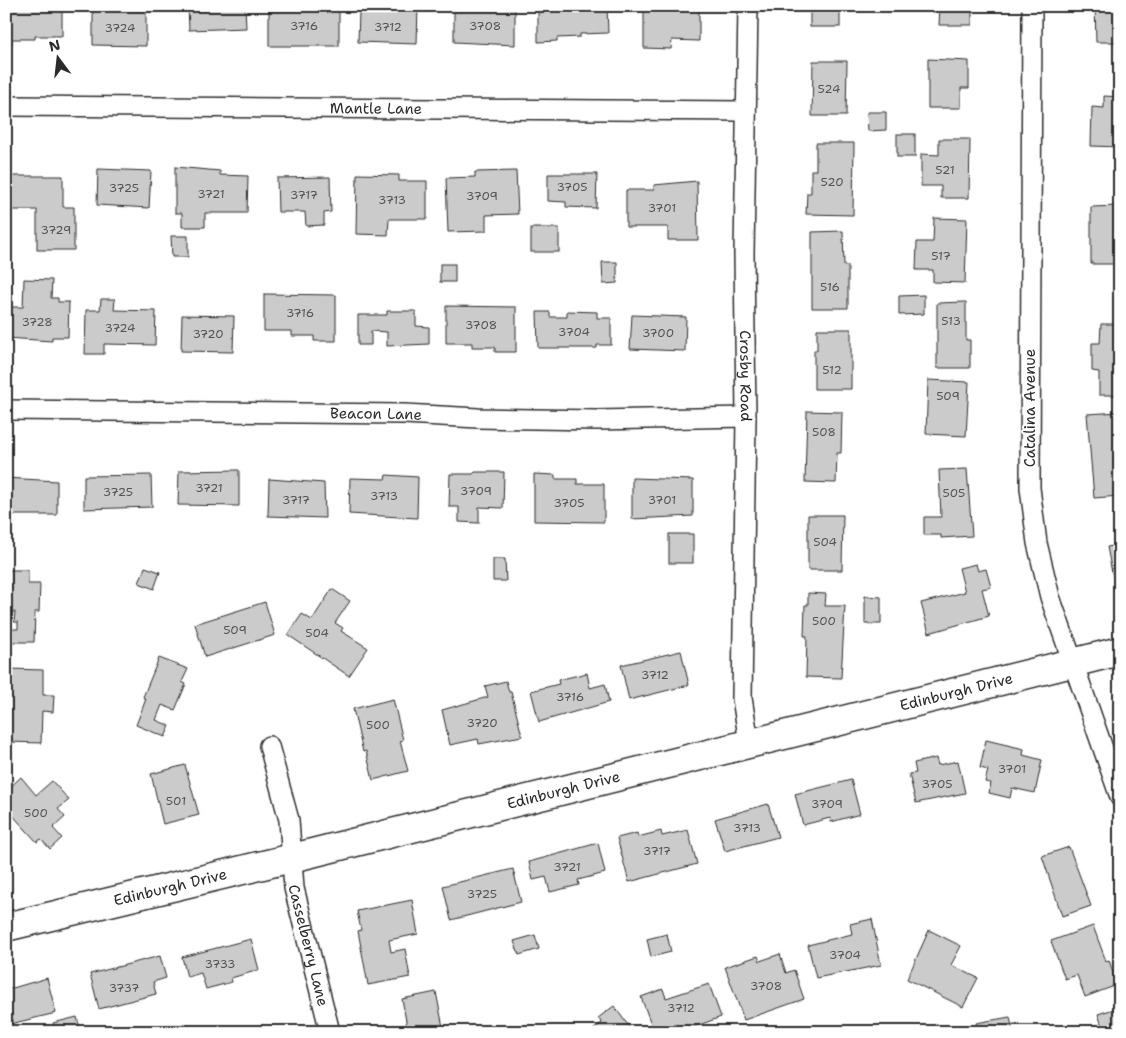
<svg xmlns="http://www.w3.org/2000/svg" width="1126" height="1038" viewBox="0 0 1126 1038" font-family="'Shantell Sans',sans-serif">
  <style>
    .building { fill: #cbcbcb; stroke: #2b2b2b }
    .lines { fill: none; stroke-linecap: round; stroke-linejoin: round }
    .street-casing { stroke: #2b2b2b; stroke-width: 22 }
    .secondary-casing { stroke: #2b2b2b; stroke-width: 31 }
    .street { stroke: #fff; stroke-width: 19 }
    .secondary { stroke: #fff; stroke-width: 28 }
    .labels { text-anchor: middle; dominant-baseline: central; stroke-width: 4; stroke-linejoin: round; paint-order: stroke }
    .number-label { font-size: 12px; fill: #535353 }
    .street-label { font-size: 15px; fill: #2b2b2b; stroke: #fff }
  </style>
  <rect width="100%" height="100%" fill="#fff"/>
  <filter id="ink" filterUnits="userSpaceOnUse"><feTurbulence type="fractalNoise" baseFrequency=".02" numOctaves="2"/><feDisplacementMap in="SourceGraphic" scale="10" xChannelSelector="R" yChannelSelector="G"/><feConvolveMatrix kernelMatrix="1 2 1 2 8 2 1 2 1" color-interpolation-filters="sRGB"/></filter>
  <g filter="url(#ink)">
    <g class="building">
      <path d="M6,6H62V36H35V39H12V44H6Z"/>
      <path d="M188,6H245L246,28L189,30Z"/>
      <rect x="269" y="6" width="70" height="40"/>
      <path d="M389,6H418L417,44L358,42L359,11L389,12Z"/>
      <path d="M483,6H508V9H515V45L454,42V9H483Z"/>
      <path d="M538,6H607L608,33L580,34V37L557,38V41L538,42Z"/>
      <path d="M644,6H699V41L672,40L671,49L644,48Z"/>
      <rect x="810" y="6" width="30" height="21"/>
      <path d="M940,6H972V25H939Z"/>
      <path d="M1095,6H1120V42H1096Z"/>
      <path d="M93,10L146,11V46L93,45Z"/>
      <path d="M928,59L969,61V88H961V108H928Z"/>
      <path d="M813,61H847L846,116H812Z"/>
      <rect x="1114" y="74" width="6" height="21"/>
      <path d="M1104,96L1120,97V147L1091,146L1092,107L1104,108Z"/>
      <path d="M867,112H886V130L868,131Z"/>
      <rect x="897" y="134" width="18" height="23"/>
      <path d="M939,139H970L969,198H941V186H921V154L939,155Z"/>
      <path d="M816,143H854L853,215L806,214L807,193H811V170H816Z"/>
      <path d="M175,167L220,171V175L248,176L247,213H205V227H182V213H175Z"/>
      <path d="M98,169L151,171L149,208L97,205Z"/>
      <path d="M516,171L518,214L486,215V231L448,232L446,178L475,177V172Z"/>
      <path d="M357,174L399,175V181H427V219H389L388,235L356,234Z"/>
      <path d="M548,174H597L596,208L566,207V202L548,201Z"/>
      <path d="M6,176H63V207H74V250H37V210H6Z"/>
      <path d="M330,177L331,212L324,213V225L306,226L305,212H278L277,178Z"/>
      <path d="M697,181L698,240H668V227H626V190H654V185Z"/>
      <path d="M1120,206V264H1091V207Z"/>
      <path d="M934,218L967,219L965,283L933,282V270H916L917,242H933Z"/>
      <rect x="531" y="228" width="28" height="24"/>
      <path d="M843,231L844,266H848V308H812V232Z"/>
      <path d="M171,236H188V257H172Z"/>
      <path d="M602,262H617V283L603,284Z"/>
      <rect x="440" y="264" width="15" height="18"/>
      <path d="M24,279L52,280L51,298H58V302H69L68,337H52V341L6,338V307H23Z"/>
      <path d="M264,294L336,295V341H314V336H292V331H264Z"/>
      <path d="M924,295V314L899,315V296Z"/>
      <path d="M101,299H115L114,310L156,311L155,345L104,344V354H85L86,310H100Z"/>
      <path d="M966,302V340H970V368H937V303Z"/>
      <path d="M446,306L516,307V352H495V347H472V343H446Z"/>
      <path d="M387,311H416V326L429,327V344L387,346V332L371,331V345H358V315H387Z"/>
      <path d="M567,311L597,312V318H611V345H597V348H538L537,312H550V317H567Z"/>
      <path d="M182,315L234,316L233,352L181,351Z"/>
      <path d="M632,315L686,317L685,351L630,349Z"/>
      <path d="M1101,324H1120V395H1099V372L1092,371V343H1100Z"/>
      <path d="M817,329H851V389H814V350H817Z"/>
      <path d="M928,380L969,382L966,436L926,434Z"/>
      <path d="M807,411L842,412L841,453H837L836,483L805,482Z"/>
      <path d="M1120,412V496L1094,498L1087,414Z"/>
      <path d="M967,469L972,536L941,538V535H924V517H941L939,470Z"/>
      <path d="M239,470V506L178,505L179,471Z"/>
      <path d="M475,472H504L503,508L479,507V523L459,522V507H449L450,474H473Z"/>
      <path d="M534,474L555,475V479H577V484H604V522L534,521Z"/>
      <path d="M151,475L152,507L84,509V476Z"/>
      <path d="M386,475L418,477L417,518L349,514L350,478L385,479Z"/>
      <path d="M6,478L57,481V515H6Z"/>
      <path d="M632,478L693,480V516L632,519Z"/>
      <path d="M269,479L324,483L325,518L268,516Z"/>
      <path d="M808,515H843L842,570H808Z"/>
      <rect x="669" y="534" width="24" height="29"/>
      <path d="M1120,545V577L1113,578L1107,547Z"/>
      <path d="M493,559H505L506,581H493Z"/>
      <path d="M976,564L978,571L986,569L991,587L982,589L989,616L929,633L921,603L965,592L959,568Z"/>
      <path d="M145,567L160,572L154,589L139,583Z"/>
      <path d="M6,570H28V584H40L39,612H35L34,642H6V629H18V622H14L15,612H6Z"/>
      <path d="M332,589L350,601L335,623L343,628L341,631L368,648L349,676L288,635L302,614L312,620Z"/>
      <path d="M808,593L826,594L825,606H845L841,678L806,677L807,636H804L805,605H808Z"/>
      <path d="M865,596L881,597V624H865Z"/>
      <path d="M265,602L275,635L205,657L195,624Z"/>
      <path d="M681,651L689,685L629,700L621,665Z"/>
      <path d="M159,658L188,669L182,682L186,684L175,710L162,705L156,720L170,726L165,737L136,725L146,699L143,697Z"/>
      <path d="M9,669L43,670V695H54L53,712L42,711L41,743L8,742L6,673H9Z"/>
      <path d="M587,673L590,688L605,684L609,702L539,722L531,691L559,684L558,680Z"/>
      <path d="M506,681L509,692H511L522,736L479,744L478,739L450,745L442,710L488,697L485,686Z"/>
      <path d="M393,699L403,740L400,741L408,771L373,780L366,751L363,752L353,709Z"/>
      <path d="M986,740L1024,749L1023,755L1042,760L1035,793L1012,788L1010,798L989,793L991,783L985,782L988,770L980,768Z"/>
      <path d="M936,758L938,765L958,761L965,793L916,803L909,774L916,773L914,763Z"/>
      <path d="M185,765L199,815L163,824L151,774Z"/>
      <path d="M21,777L36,795L52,781L69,800L58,809L65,817L53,828L62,838L50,849L41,839L37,842L6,808V791Z"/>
      <path d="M851,780L860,814L831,822L830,818L803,825L795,794Z"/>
      <path d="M768,804L778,837L725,851L715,819Z"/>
      <path d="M688,830L697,864L629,882L617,838L637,833L638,837L661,831L662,836Z"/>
      <path d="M598,843L605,873L578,880L579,885L550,892L546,877L533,880L529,862Z"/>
      <path d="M1069,847L1091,906L1062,916L1042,856Z"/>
      <path d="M513,869L521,902L451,920L443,886Z"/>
      <path d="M412,900L418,934L389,940L391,952L405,949L410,977L368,985L358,931L361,930L357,911Z"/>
      <path d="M872,919L881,965L816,978L808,945L852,934L850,924Z"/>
      <path d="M1093,926L1106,961L1109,960L1117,985L1085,997L1077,975L1065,979L1051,941Z"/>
      <path d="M929,930L961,946L951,965L978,978L963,1007L907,979Z"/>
      <path d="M667,934L671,952L651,957L647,939Z"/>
      <path d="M535,935L539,949L519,955L514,941Z"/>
      <path d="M251,939L259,970L231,978L232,982L206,989L201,973L187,977L182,957Z"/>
      <path d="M780,954L786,973L794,970L804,999L744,1020L725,967L758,956L760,961Z"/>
      <path d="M160,956L166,978L153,982L156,994L99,1009L90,974Z"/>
      <path d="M47,978L56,1013L6,1025V990Z"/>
      <path d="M709,984L721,1017L680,1032H654L641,997L663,989L666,998Z"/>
      <path d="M436,992L444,1032H408L402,999Z"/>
      <path d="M614,1006L633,1032H590L602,1023L598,1018Z"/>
      <path d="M1120,1007V1032H1104L1098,1014Z"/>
      <path d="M77,1017L81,1032H55L53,1023Z"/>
      <path d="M1010,1017L1013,1032H978L976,1023Z"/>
    </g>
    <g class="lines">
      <defs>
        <g id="street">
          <path id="s1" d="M748,6L744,254L746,417L742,698L747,730L751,744"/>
          <path d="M1032,6L1030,488L1037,543L1050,597L1120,797"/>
          <path id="s2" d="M6,106L746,111"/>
          <path id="s3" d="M6,410L404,414L478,418L597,420L746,417"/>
          <path id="s4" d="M269,746L289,820L294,888L330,1032"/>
        </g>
        <g id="secondary">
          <path id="s5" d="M6,927L292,858L1120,651"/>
        </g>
      </defs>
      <use href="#street" class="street-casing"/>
      <use href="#secondary" class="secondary-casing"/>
      <use href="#street" class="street"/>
      <use href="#secondary" class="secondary"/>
    </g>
  </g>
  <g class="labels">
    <g class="number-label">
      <text x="304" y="26">3716</text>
      <text x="485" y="26">3708</text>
      <text x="388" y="27">3712</text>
      <text x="120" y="28">3724</text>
      <text x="829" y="89">524</text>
      <text x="945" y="170">521</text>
      <text x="832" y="182">520</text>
      <text x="572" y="187">3705</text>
      <text x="124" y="188">3725</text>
      <text x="211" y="194">3721</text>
      <text x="304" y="195">3717</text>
      <text x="482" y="196">3709</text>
      <text x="392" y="200">3713</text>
      <text x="662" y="208">3701</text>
      <text x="56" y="230">3729</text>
      <text x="941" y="256">517</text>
      <text x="830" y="287">516</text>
      <text x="300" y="313">3716</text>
      <text x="951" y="321">513</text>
      <text x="37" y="322">3728</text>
      <text x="481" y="325">3708</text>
      <text x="120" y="328">3724</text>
      <text x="574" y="332">3704</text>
      <text x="658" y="333">3700</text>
      <text x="208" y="334">3720</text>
      <text x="832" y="370">512</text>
      <text x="948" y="396">509</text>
      <text x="824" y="432">508</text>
      <text x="209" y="488">3721</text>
      <text x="476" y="491">3709</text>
      <text x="118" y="492">3725</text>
      <text x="954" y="493">505</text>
      <text x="384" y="496">3713</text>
      <text x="296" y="500">3717</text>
      <text x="662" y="500">3701</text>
      <text x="569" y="503">3705</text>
      <text x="825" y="542">504</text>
      <text x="824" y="621">500</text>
      <text x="235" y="630">509</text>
      <text x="317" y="633">504</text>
      <text x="655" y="675">3712</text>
      <text x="570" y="697">3716</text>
      <text x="482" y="723">3720</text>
      <text x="378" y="725">500</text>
      <text x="1012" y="769">3701</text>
      <text x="937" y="784">3705</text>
      <text x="176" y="801">501</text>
      <text x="827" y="804">3709</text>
      <text x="36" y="813">500</text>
      <text x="747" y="828">3713</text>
      <text x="657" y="851">3717</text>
      <text x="567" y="867">3721</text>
      <text x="482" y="894">3725</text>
      <text x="845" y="955">3704</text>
      <text x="220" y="964">3733</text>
      <text x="766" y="986">3708</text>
      <text x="124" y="988">3737</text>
      <text x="681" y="1008">3712</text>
    </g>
    <g class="street-label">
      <text stroke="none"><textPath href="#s2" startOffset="370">Mantle Lane</textPath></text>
      <text stroke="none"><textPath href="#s1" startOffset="370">Crosby Road</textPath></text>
      <text transform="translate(1030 408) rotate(-90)">Catalina Avenue</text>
      <text stroke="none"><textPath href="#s3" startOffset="370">Beacon Lane</textPath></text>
      <text stroke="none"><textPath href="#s5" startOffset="979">Edinburgh Drive</textPath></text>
      <text stroke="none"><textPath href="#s5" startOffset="574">Edinburgh Drive</textPath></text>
      <text stroke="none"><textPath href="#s5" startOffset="169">Edinburgh Drive</textPath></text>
      <text stroke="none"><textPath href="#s4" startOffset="204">Casselberry Lane</textPath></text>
    </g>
  </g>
  <rect width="1126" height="1038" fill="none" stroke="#fff" stroke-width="25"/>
  <rect x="12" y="12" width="1101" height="1013" fill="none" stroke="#2b2b2b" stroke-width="2" filter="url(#ink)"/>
  <g transform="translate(58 58) rotate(345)" stroke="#ffffff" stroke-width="4" paint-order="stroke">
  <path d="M0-4L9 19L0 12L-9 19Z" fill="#2b2b2b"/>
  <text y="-8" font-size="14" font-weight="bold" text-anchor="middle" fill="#2b2b2b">N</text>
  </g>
</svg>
